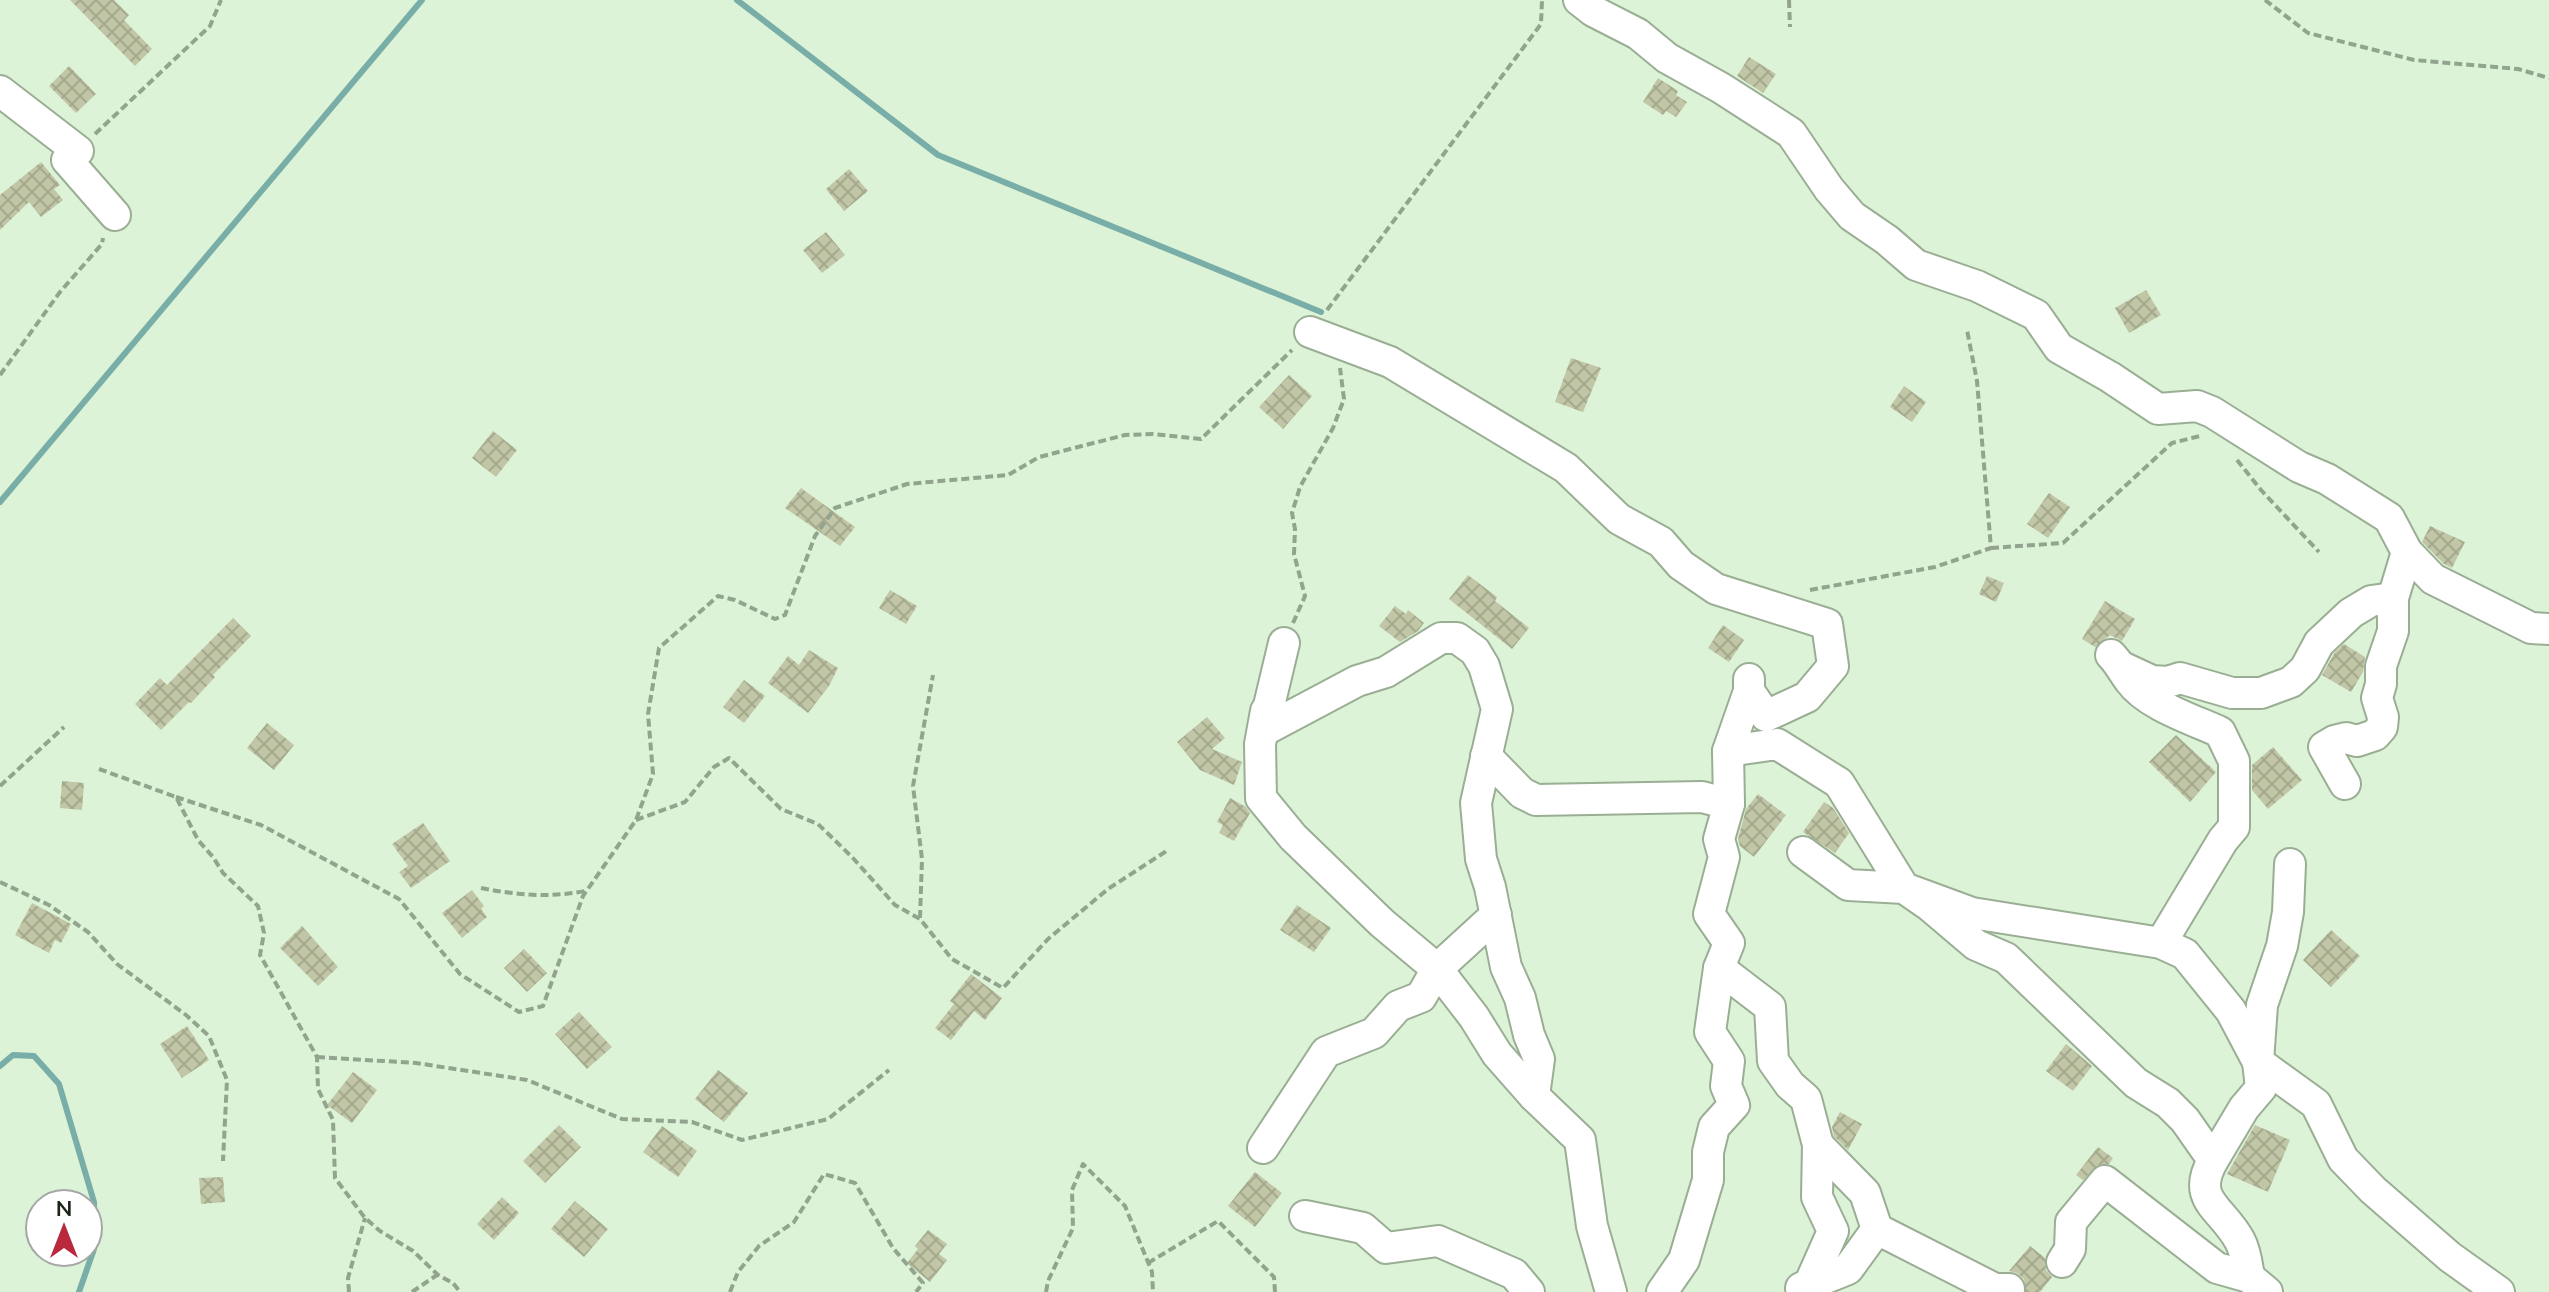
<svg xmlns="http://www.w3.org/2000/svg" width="2549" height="1292" viewBox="0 0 2549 1292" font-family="Mulish,sans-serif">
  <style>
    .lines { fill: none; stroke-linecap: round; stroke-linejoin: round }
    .stream { stroke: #78aea7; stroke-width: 6 }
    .building { fill: url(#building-cross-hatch) }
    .minor-casing { stroke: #9aae94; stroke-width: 34 }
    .path { stroke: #92a38e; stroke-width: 4; stroke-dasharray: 8 4; stroke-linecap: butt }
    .minor { stroke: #fff; stroke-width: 30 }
  </style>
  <defs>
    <pattern id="building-cross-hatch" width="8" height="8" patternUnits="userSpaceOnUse" patternTransform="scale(2)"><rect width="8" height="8" fill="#c1c6a6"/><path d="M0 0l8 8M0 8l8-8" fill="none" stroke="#a5aa8e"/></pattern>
  </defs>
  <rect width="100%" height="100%" fill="#ddf3d7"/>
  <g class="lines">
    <g class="stream">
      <path d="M737,0L938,155L1321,312"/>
      <path d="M0,502L422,0"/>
      <path d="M0,1066L13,1055L34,1056L59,1084L94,1202V1249L79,1292"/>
    </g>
  </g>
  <g class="building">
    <path d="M70,0H114L129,15L124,20L152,49L135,66Z"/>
    <path d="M1749,57L1776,74L1763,93L1737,76Z"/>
    <path d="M69,66L96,94L76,113L49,86Z"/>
    <path d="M1658,78L1678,91L1676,95L1687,102L1676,117L1666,111L1663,115L1643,102Z"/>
    <path d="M41,162L60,185L54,189L63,200L41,217L29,202L0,230V195Z"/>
    <path d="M849,169L868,191L844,211L826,189Z"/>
    <path d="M826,232L845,255L822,273L803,250Z"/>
    <path d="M2146,290L2161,315L2129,333L2115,308Z"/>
    <path d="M1571,358L1601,368L1583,412L1555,402Z"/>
    <path d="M1289,375L1312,396L1283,429L1259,407Z"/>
    <path d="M1904,386L1926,402L1912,422L1890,407Z"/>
    <path d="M493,431L517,450L496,477L472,458Z"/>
    <path d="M801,488L855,527L840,546L785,508Z"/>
    <path d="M2049,493L2070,507L2048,538L2027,524Z"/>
    <path d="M2430,526L2465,542L2452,568L2444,564L2422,542Z"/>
    <path d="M1468,575L1497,597L1495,601L1529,628L1512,649L1449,599Z"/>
    <path d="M1987,576L2004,583L1996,602L1979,594Z"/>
    <path d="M890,590L917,606L906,624L879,608Z"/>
    <path d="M2105,601L2135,619L2122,641L2110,635L2095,647L2082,639Z"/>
    <path d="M1395,606L1406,614L1408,610L1424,623L1418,631L1400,642L1379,626Z"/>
    <path d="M233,618L251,636L213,675L215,677L191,703L189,702L161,730L135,704L160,678L167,685Z"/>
    <path d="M1723,625L1744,640L1729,662L1708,648Z"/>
    <path d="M2344,644L2365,657L2363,672L2351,692L2322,675L2335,652Z"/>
    <path d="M809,650L838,668L829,686L808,713L768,683L788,656L799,665Z"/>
    <path d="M744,680L765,696L744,723L723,707Z"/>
    <path d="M1207,717L1225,738L1212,749L1242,762L1234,785L1200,770L1177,742Z"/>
    <path d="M267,723L294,745L274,770L247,748Z"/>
    <path d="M2176,735L2216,772L2190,802L2149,762Z"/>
    <path d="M2273,747L2302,780L2268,809L2252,790V765Z"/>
    <path d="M62,781L84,783L82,810L60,808Z"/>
    <path d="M1758,794L1786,815L1754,857L1740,846L1738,839L1746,809Z"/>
    <path d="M1230,798L1246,807L1250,813L1234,841L1219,833L1223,825L1217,822Z"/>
    <path d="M1824,802L1833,808L1849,833L1835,853L1803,832Z"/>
    <path d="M423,823L450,861L411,888L399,872L408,866L392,844Z"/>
    <path d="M472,890L484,906L481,909L487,917L462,938L442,913Z"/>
    <path d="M32,903L71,924L61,943L55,940L49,953L15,935Z"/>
    <path d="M1297,905L1331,928L1314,952L1280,930Z"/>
    <path d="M302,926L338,967L318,986L280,948Z"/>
    <path d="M2331,930L2360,956L2331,987L2303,960Z"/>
    <path d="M524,949L547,973L527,992L504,968Z"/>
    <path d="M971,974L1002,998L985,1020L974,1011L951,1040L935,1028L954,1004L950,1001Z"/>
    <path d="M579,1012L612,1047L587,1069L555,1034Z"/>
    <path d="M187,1026L209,1060L182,1078L160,1044Z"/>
    <path d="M2066,1044L2092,1066L2073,1091L2046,1071Z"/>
    <path d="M718,1070L748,1093L724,1122L695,1099Z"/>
    <path d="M353,1072L377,1090L352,1123L327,1105Z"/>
    <path d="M1840,1112L1862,1124L1848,1150L1834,1136L1832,1127Z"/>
    <path d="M559,1125L581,1147L545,1183L523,1161Z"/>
    <path d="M2255,1125L2290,1140L2268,1192L2227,1174Z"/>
    <path d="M662,1126L697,1151L678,1177L643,1152Z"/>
    <path d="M2098,1147L2113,1158L2109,1164L2098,1165L2083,1180L2076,1175Z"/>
    <path d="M1255,1172L1282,1193L1255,1227L1228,1206Z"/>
    <path d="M223,1177L225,1202L201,1204L199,1178Z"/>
    <path d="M502,1197L519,1213L494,1240L477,1224Z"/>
    <path d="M575,1201L608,1229L584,1257L551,1229Z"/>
    <path d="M928,1230L947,1244L939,1254L947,1260L930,1282L907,1263L918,1249L915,1246Z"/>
    <path d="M2030,1246L2045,1258L2046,1270L2052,1277L2040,1292H2026L2024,1279L2017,1273L2009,1271Z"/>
  </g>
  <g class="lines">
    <defs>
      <g id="minor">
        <path d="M1579,0L1593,11L1638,34L1667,58L1721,88L1791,133L1829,189L1852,216L1887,240L1916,265L1977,286L2036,315L2059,348L2110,377L2158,409L2197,406L2212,412L2299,467L2327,479L2389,518L2407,552L2433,579L2531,628L2549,629"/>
        <path d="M0,91L78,151L67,160L115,215"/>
        <path d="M1310,332L1390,362L1566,468L1619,519L1661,542L1681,565L1716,589L1827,624L1833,666L1807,697L1766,716L1749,691"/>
        <path d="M1284,643L1263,731L1357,681L1386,672L1441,638H1457L1475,651L1484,666L1497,709L1476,803L1481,859L1490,887L1506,967L1520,998L1529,1035L1539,1059L1534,1096"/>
        <path d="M2111,655C2119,663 2123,672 2130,681C2147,705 2194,720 2220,732L2234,761V827L2223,840L2161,943"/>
        <path d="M2124,668L2152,681L2168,682L2180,678L2232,693H2261L2291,682L2305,669L2319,643L2351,613L2371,601L2393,598"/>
        <path d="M1266,711L1260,744L1261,798L1293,837L1382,923L1437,969L1474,1017L1497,1054L1534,1096L1580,1140L1592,1226L1611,1292"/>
        <path d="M1728,751L1777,744L1839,783L1904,888L1972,913L2161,943L2185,954L2231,1011L2258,1062L2316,1104L2343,1159L2373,1190L2450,1257L2499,1292"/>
        <path d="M1486,756L1522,793L1536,800L1702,797L1729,804"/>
        <path d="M2345,784L2324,747L2334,741L2346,738L2357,741L2375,735L2382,727L2383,717L2377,698L2381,684V666L2393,631V598L2407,552"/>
        <path d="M1803,852L1848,885L1904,888L1930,906L1976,945L2006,958L2136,1083L2168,1103L2185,1120L2213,1160C2190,1201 2222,1207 2240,1241C2246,1252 2247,1265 2249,1277"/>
        <path d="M1719,968L1770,1007L1773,1061L1790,1085L1806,1099L1818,1145L1817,1197L1833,1231L1809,1285L1810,1292"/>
        <path d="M1818,1145L1865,1193L1877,1229"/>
        <path d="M1263,1148L1326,1052L1374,1033L1398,1006L1421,997L1437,969L1496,915"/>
        <path d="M2213,1160L2244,1108L2261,1088L2258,1062L2262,1005L2282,946L2288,912L2290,864"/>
        <path d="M1305,1216L1363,1228L1386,1248L1438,1241L1514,1274L1529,1292"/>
        <path d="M2062,1262L2070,1249L2071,1222L2105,1181L2217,1268L2249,1277L2267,1292"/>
        <path d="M1801,1288L1848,1269L1877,1229L1995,1289H2009"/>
        <path d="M1662,1292L1684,1260L1708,1180V1152L1714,1127L1734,1105L1726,1086L1729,1061L1710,1032L1719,968L1729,943L1709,914L1724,857L1719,839L1729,804L1728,751L1749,691V679"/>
      </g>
    </defs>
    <use href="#minor" class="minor-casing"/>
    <g class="path">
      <path d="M1789,0L1790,27"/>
      <path d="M2265,0L2308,33L2414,60L2518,69L2549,78"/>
      <path d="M95,134L210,26L221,0"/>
      <path d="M1327,310L1541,24L1542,0"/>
      <path d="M0,375L60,292L102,244L103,238"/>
      <path d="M2237,460L2261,490L2319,552"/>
      <path d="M1991,548L2063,543L2172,443L2200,436"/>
      <path d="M1810,590L1935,567L1991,548L1977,381L1967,330"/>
      <path d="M1293,623L1305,596L1294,554L1295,529L1292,513L1300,487L1333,428L1344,399L1340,368"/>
      <path d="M99,769L176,797L198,840L213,857L223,873L258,906L264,933L260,955L317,1057L318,1089L333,1120L335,1178L365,1218L380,1231L413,1251L438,1275L453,1283L460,1292"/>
      <path d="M0,786L64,727"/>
      <path d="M176,797L261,825L399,899L460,974L519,1012L543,1006L583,896L636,820L653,774L648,714L659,648L718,596L735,600L775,619L785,615L815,536L835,508L907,484L1008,475L1039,457L1125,435L1153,434L1201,439L1292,350"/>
      <path d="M636,820L685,802L714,767L729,758L781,809L818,824L852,857L895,905L920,919L952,959L1003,988L1048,939L1108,889L1168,850"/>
      <path d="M0,882L49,905L88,932L117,964L186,1015L209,1036L227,1080L223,1161"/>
      <path d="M481,888C516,895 550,898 585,891"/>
      <path d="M920,918L922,859L913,786L933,675"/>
      <path d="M317,1057L416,1063L527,1080L622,1119L692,1122L742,1140L828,1119L889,1070"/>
      <path d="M1148,1263L1218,1221L1274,1277L1275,1292"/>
      <path d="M349,1292L348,1278L365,1218"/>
      <path d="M412,1292L437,1275"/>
      <path d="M730,1292L738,1272L759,1246L794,1222L824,1174L855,1183L893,1248L923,1283L916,1292"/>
      <path d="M1046,1292L1048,1281L1073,1228L1072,1190L1083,1164L1125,1206L1152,1272L1153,1292"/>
    </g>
    <use href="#minor" class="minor"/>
  </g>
  <g transform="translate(64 1228)"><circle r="38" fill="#ffffff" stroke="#a4a7a3" stroke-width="2"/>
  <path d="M0-6L14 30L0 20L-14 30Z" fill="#b9283d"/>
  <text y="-12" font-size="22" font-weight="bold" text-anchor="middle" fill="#1c241a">N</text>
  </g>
</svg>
